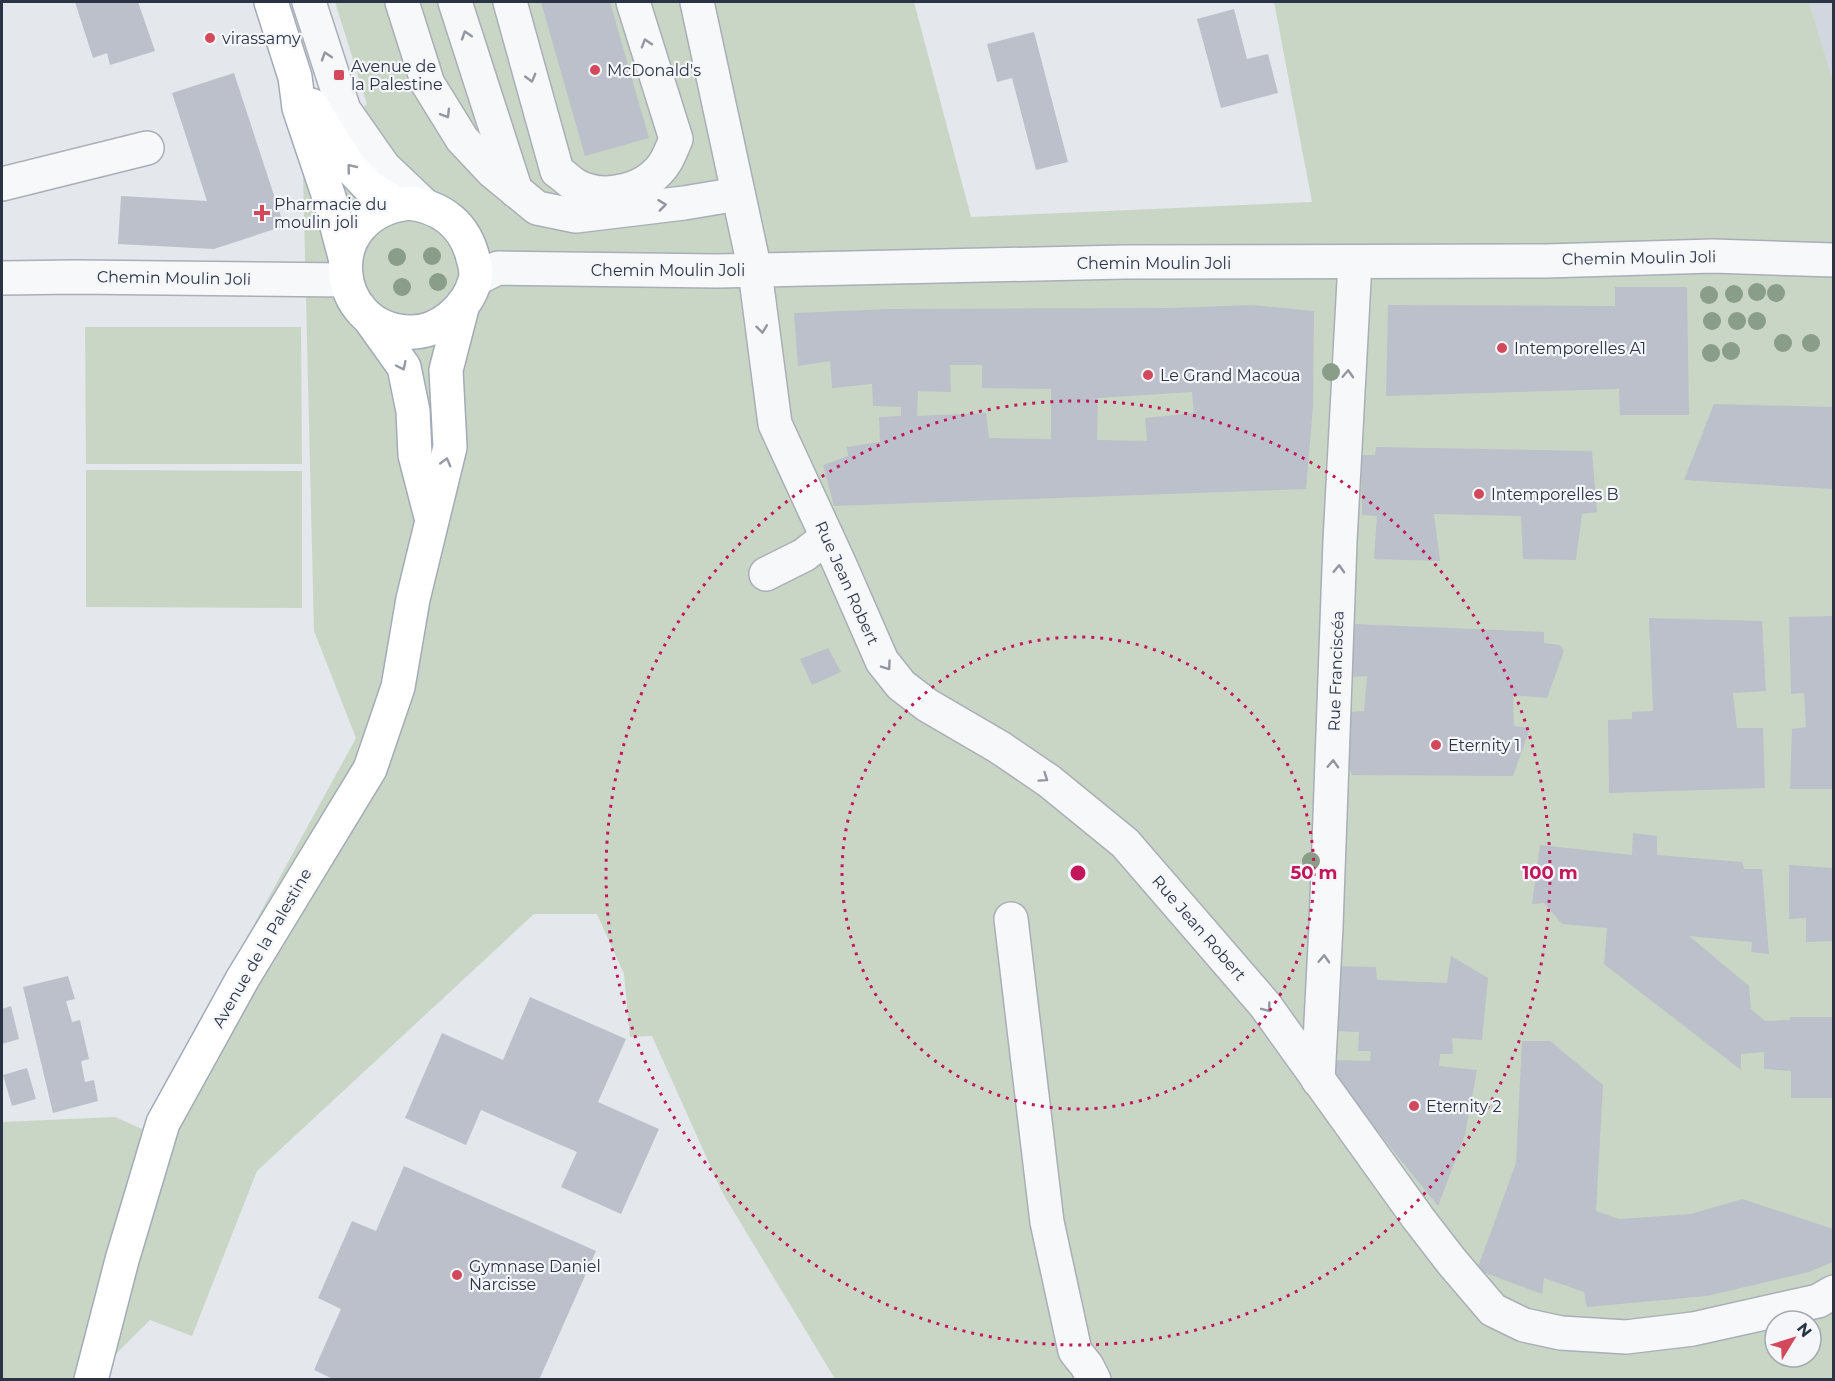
<svg xmlns="http://www.w3.org/2000/svg" width="1835" height="1381" viewBox="0 0 1835 1381" font-family="Montserrat,sans-serif">
  <style>
    .built { fill: #d2d6de }
    .green { fill: #c9d6c5; fill-rule: evenodd }
    .building { fill: #bbc0ca; fill-rule: evenodd }
    .lines { fill: none; stroke-linecap: round; stroke-linejoin: round }
    .minor-casing { stroke: #a9aeb7; stroke-width: 36 }
    .major-casing { stroke: #a3abb8; stroke-width: 36 }
    .minor { stroke: #f7f8fa; stroke-width: 33 }
    .major { stroke: #fff; stroke-width: 33 }
    .tree { fill: #899d89 }
    .oneway { stroke: #9196a0 }
    .oneway2 { stroke: #959aa2 }
    .ring { fill: none; stroke: #c2185b; stroke-width: 3; stroke-dasharray: 3 6 }
    .poi-dot { fill: #d1495b; stroke: #f4f6f9; stroke-width: 2 }
    .labels { text-anchor: middle; dominant-baseline: central; stroke-width: 4.5; stroke-linejoin: round; paint-order: stroke }
    .poi-label { font-size: 16px; fill: #2b3445; stroke: #f4f6f9; text-anchor: start }
    .street-label { font-size: 16px; fill: #2b3445; stroke: #f4f6f9 }
    .centre { fill: #c2185b; stroke: #f4f6f9; stroke-width: 3 }
    .ring-label { font-size: 18px; text-anchor: middle; font-weight: bold; fill: #c2185b; stroke: #f4f6f9; stroke-width: 4.5; stroke-linejoin: round; paint-order: stroke }
  </style>
  <rect width="100%" height="100%" fill="#e4e7ec"/>
  <path class="built" d="M1809,2H1833V86Z"/>
  <g class="green">
    <path d="M335,2H914L971,217L1312,202L1274,2H1809L1834,86L1833,1379H835L722,1192L652,1036L630,1037L624,974L597,914H534L257,1171L192,1336L150,1320L91,1379H2V1122L115,1117L142,1129L356,738L314,631L302,132L351,118L367,104ZM1775,1321H1811V1357H1775Z"/>
    <path d="M85,327H301L302,464H86Z"/>
    <path d="M86,470L302,471V608L86,607Z"/>
  </g>
  <g class="building">
    <path d="M75,2H138L155,51L110,65L107,53L93,58Z"/>
    <path d="M541,2H610L649,138L585,156Z"/>
    <path d="M1234,9L1247,59L1268,54L1278,93L1221,108L1197,19Z"/>
    <path d="M1034,32L1068,162L1036,170L1012,78L997,82L987,44Z"/>
    <path d="M234,73L284,226L214,249L118,244L121,196L207,201L172,93Z"/>
    <path d="M1615,287H1687L1689,415H1620L1619,389L1386,396L1388,305L1615,306Z"/>
    <path d="M1252,305L1314,311L1313,407L1306,489L834,506L823,465L848,456L847,447L880,442L879,417L901,416V407L873,406L872,384L832,388L830,361L798,366L794,313L891,309L1172,308ZM950,365H982V388L1051,389V439L989,438L986,413L917,416L918,391L951,392ZM1192,392L1194,413L1145,418L1147,441L1097,440L1098,398Z"/>
    <path d="M1714,404L1833,407V489L1684,480Z"/>
    <path d="M1376,447L1592,451L1597,512L1582,514L1576,560L1523,559L1521,516L1434,514L1440,561L1374,559L1377,516L1362,515L1361,455H1375Z"/>
    <path d="M1833,616V789H1790L1792,729L1806,727L1804,693L1791,694L1789,617Z"/>
    <path d="M1649,618L1762,621L1766,691L1733,693L1737,728H1763L1765,788L1609,793L1608,720L1632,719V712L1653,711Z"/>
    <path d="M1354,624L1544,632V643L1560,645L1564,651L1547,698L1513,695L1514,726L1530,728L1513,776L1352,775L1347,762L1349,712L1364,711L1367,676L1352,677Z"/>
    <path d="M828,648L841,672L812,685L800,659Z"/>
    <path d="M1633,833L1657,836V855L1742,862L1744,869H1762L1769,954L1751,952L1752,942L1689,936L1749,986L1751,1009L1765,1021L1790,1020V1017H1833V1098H1791V1071L1764,1069V1052L1741,1054V1070L1604,964L1607,928L1562,924L1544,903L1532,904L1540,845L1632,855Z"/>
    <path d="M1789,865L1833,868V941L1806,942V918L1789,919Z"/>
    <path d="M1451,956L1488,978L1482,1040L1452,1038L1453,1054H1440L1439,1066L1477,1070L1465,1135L1438,1206L1333,1076L1334,1060L1370,1061L1371,1051H1358L1359,1032L1335,1031L1338,966L1376,967L1377,980L1447,983Z"/>
    <path d="M68,976L75,999L66,1001L72,1022L80,1020L89,1059L81,1061L85,1082L94,1080L98,1101L53,1113L23,987Z"/>
    <path d="M530,997L626,1039L598,1102L659,1129L621,1214L561,1187L577,1152L481,1110L466,1145L405,1118L442,1033L503,1060Z"/>
    <path d="M11,1006L19,1039L2,1044V1009Z"/>
    <path d="M1522,1041H1550L1603,1085L1596,1211L1619,1219L1691,1214L1742,1199L1833,1229V1262L1809,1272L1707,1296L1587,1307L1584,1292L1544,1278L1542,1294L1477,1270L1516,1163Z"/>
    <path d="M27,1068L36,1099L12,1106L3,1075Z"/>
    <path d="M404,1166L596,1251L539,1380H335L314,1370L341,1309L318,1298L352,1221L376,1231Z"/>
  </g>
  <g class="lines">
    <defs>
      <g id="minor">
        <path d="M309,2L344,110L384,167L423,204"/>
        <path d="M402,2L428,84L462,139L492,171L537,208L576,216L684,203L738,194"/>
        <path d="M455,2L516,191"/>
        <path d="M510,2L557,171C563,175 569,181 575,185C605,202 649,190 666,161C670,154 673,146 676,139L633,2"/>
        <path d="M697,2L755,271L775,424L840,565L882,661L901,685L927,705L999,747L1049,781L1125,843L1265,1005L1418,1218L1452,1262L1493,1310L1524,1325L1561,1333L1626,1337L1693,1329L1818,1301L1834,1292"/>
        <path d="M2,184L147,148"/>
        <path d="M2,278L76,277L346,280"/>
        <path d="M476,279L498,268L717,271L1124,262L1546,261L1713,256L1834,260"/>
        <path d="M766,574L804,555L827,537"/>
        <path d="M1011,919L1047,1222L1075,1351L1087,1366L1094,1380"/>
        <path d="M1318,1080L1326,926L1340,541L1355,262"/>
      </g>
      <g id="major">
        <path d="M271,2L295,77L299,108L329,197L345,257"/>
        <path d="M311,105L348,165L369,187L396,204"/>
        <path d="M409,203C442,207 465,225 473,258C475,264 477,274 475,280C468,308 438,334 408,332C331,329 318,214 409,203Z"/>
        <path d="M369,318L404,367L413,411L415,455L431,517"/>
        <path d="M91,1380L122,1260L163,1123L243,978L370,769L398,687L413,599L450,447L446,370L463,304"/>
      </g>
    </defs>
    <use href="#minor" class="minor-casing"/>
    <use href="#major" class="major-casing"/>
    <use href="#minor" class="minor"/>
    <use href="#major" class="major"/>
  </g>
  <g class="tree">
    <circle cx="432" cy="256" r="9"/>
    <circle cx="397" cy="257" r="9"/>
    <circle cx="438" cy="282" r="9"/>
    <circle cx="402" cy="287" r="9"/>
    <circle cx="1757" cy="292" r="9"/>
    <circle cx="1776" cy="293" r="9"/>
    <circle cx="1734" cy="294" r="9"/>
    <circle cx="1709" cy="295" r="9"/>
    <circle cx="1712" cy="321" r="9"/>
    <circle cx="1737" cy="321" r="9"/>
    <circle cx="1757" cy="321" r="9"/>
    <circle cx="1783" cy="343" r="9"/>
    <circle cx="1811" cy="343" r="9"/>
    <circle cx="1731" cy="351" r="9"/>
    <circle cx="1711" cy="353" r="9"/>
    <circle cx="1331" cy="372" r="9"/>
    <circle cx="1311" cy="861" r="9"/>
  </g>
  <defs><path id="oneway-chevron" d="M-2-3.5L2.5 0L-2 3.5" fill="none" stroke-width="1.6" stroke-linecap="round" stroke-linejoin="round" transform="scale(1.5)"/></defs>
  <g class="oneway">
    <use href="#oneway-chevron" transform="translate(466 35) rotate(-108)"/>
    <use href="#oneway-chevron" transform="translate(646 43) rotate(-107)"/>
    <use href="#oneway-chevron" transform="translate(326 56) rotate(-108)"/>
    <use href="#oneway-chevron" transform="translate(531 78) rotate(75)"/>
    <use href="#oneway-chevron" transform="translate(446 114) rotate(59)"/>
    <use href="#oneway-chevron" transform="translate(662 205) rotate(-7)"/>
    <use href="#oneway-chevron" transform="translate(762 329) rotate(83)"/>
    <use href="#oneway-chevron" transform="translate(1348 374) rotate(-87)"/>
    <use href="#oneway-chevron" transform="translate(1339 569) rotate(-88)"/>
    <use href="#oneway-chevron" transform="translate(887 666) rotate(55)"/>
    <use href="#oneway-chevron" transform="translate(1333 764) rotate(-88)"/>
    <use href="#oneway-chevron" transform="translate(1044 778) rotate(35)"/>
    <use href="#oneway-chevron" transform="translate(1324 959) rotate(-87)"/>
    <use href="#oneway-chevron" transform="translate(1267 1008) rotate(52)"/>
  </g>
  <g class="oneway2">
    <use href="#oneway-chevron" transform="translate(351 168) rotate(-129)"/>
    <use href="#oneway-chevron" transform="translate(402 366) rotate(65)"/>
    <use href="#oneway-chevron" transform="translate(446 462) rotate(-75)"/>
  </g>
  <g class="ring">
    <circle cx="1078" cy="873" r="236"/>
    <circle cx="1078" cy="873" r="472"/>
  </g>
  <g class="poi-dot">
    <circle cx="210" cy="38" r="6"/>
    <circle cx="595" cy="70" r="6"/>
    <rect x="333" y="69" width="12" height="12" rx="3"/>
    <path d="M259 204h6v6h6v6h-6v6h-6v-6h-6v-6h6z"/>
    <circle cx="1502" cy="348" r="6"/>
    <circle cx="1148" cy="375" r="6"/>
    <circle cx="1479" cy="494" r="6"/>
    <circle cx="1436" cy="745" r="6"/>
    <circle cx="1414" cy="1106" r="6"/>
    <circle cx="457" cy="1275" r="6"/>
  </g>
  <g class="labels">
    <g class="poi-label">
      <text x="222" y="38">virassamy</text>
      <text x="351" y="66">Avenue de<tspan x="351" dy="18">la Palestine</tspan></text>
      <text x="607" y="70">McDonald's</text>
      <text x="274" y="204">Pharmacie du<tspan x="274" dy="18">moulin joli</tspan></text>
      <text x="1514" y="348">Intemporelles A1</text>
      <text x="1160" y="375">Le Grand Macoua</text>
      <text x="1491" y="494">Intemporelles B</text>
      <text x="1448" y="745">Eternity 1</text>
      <text x="1426" y="1106">Eternity 2</text>
      <text x="469" y="1266">Gymnase Daniel<tspan x="469" dy="18">Narcisse</tspan></text>
    </g>
    <g class="street-label">
      <text transform="translate(1639 258) rotate(-1)">Chemin Moulin Joli</text>
      <text x="1154" y="263">Chemin Moulin Joli</text>
      <text x="668" y="270">Chemin Moulin Joli</text>
      <text transform="translate(174 278) rotate(1)">Chemin Moulin Joli</text>
      <text transform="translate(847 583) rotate(66)">Rue Jean Robert</text>
      <text transform="translate(1336 671) rotate(-88)">Rue Franciscéa</text>
      <text transform="translate(1199 928) rotate(49)">Rue Jean Robert</text>
      <text transform="translate(262 948) rotate(-60)">Avenue de la Palestine</text>
    </g>
  </g>
  <circle cx="1078" cy="873" r="9" class="centre"/>
  <g class="ring-label">
    <text x="1314" y="879">50 m</text>
    <text x="1550" y="879">100 m</text>
  </g>
  <rect width="1835" height="1381" fill="none" stroke="#2b3445" stroke-width="6"/>
  <g transform="translate(1793 1339) rotate(52)"><circle r="28" fill="#f4f6f9" stroke="#a4a8b1" stroke-width="1.5"/>
  <path d="M0-4.5L10 22L0 15L-10 22Z" fill="#d1495b"/>
  <text y="-9" font-size="16" font-weight="bold" text-anchor="middle" fill="#2b3445">N</text>
  </g>
</svg>
